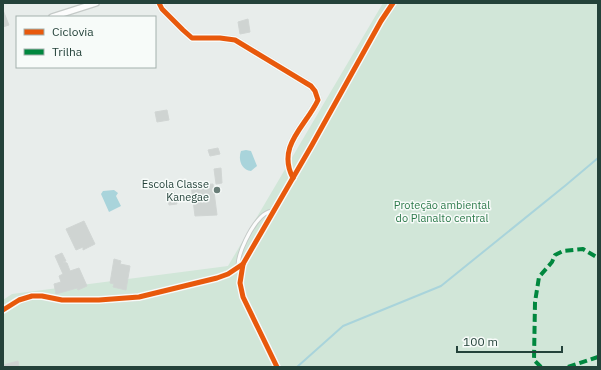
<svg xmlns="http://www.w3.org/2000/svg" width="601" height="370" viewBox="0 0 601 370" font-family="'IBM Plex Sans',sans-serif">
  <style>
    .green { fill: #d1e6d8 }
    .water { fill: #a9d4db }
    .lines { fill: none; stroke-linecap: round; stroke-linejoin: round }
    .stream { stroke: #a9d4db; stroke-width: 2 }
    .building { fill: #cfd4d2; stroke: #d1d6d4 }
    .service-casing { stroke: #c5cac8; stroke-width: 5 }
    .minor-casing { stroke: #c5cac8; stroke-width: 8 }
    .service { stroke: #fcfcfc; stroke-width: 3 }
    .minor { stroke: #fcfcfc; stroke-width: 5.5 }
    .quiet { stroke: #00873e; stroke-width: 4; stroke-dasharray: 8 4; stroke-linecap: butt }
    .cycleway-casing { stroke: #f7fbf9; stroke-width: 8 }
    .cycleway { stroke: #e8590c; stroke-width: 5 }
    .poi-dot { fill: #697e78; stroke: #f7fbf9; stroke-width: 1.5 }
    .labels { text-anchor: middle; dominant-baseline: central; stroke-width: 3; stroke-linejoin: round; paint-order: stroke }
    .poi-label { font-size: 11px; fill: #24423a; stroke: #f7fbf9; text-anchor: end }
    .park-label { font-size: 11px; fill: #2d7a4b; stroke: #f7fbf9 }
  </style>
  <rect width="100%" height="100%" fill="#e8edeb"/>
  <path class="green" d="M383,3H598V367H3V300L12,294L228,266Z"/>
  <g class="water">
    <path d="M246,150L251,151L257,166L251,171C241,170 238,159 241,151Z"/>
    <path d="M114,190L118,193L116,196L121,206L109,212L101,194L103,191Z"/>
  </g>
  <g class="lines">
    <path class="stream" d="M297,367L343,326L441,286L566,185L598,158"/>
  </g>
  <g class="building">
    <path d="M3,10L9,25L3,27Z"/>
    <path d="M248,19L250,32L240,34L238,22Z"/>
    <path d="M167,110L169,120L157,122L155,112Z"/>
    <path d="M218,148L220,154L210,156L208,150Z"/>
    <path d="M221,168L222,183L216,184L214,169Z"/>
    <path d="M199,184L201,185L213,184L217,215L195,216L191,185Z"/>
    <path d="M174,192L177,204L169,205L167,193Z"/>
    <path d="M84,221L95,244L83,250V247L76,250L66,229Z"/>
    <path d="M62,253L66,261L63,262L67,263L70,271L79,268L87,286L78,290L77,288L56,294L54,284L61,282L59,276L63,274L55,256Z"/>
    <path d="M114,259L121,261L120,264L130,266L126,290L113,287L114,284L110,283Z"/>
    <path d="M18,361L19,367H3V365Z"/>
  </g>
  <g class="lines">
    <defs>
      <path id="service" d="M238,266C238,252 251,227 261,217C264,214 268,212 272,211"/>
      <g id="minor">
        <path d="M159,3L162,9L183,30L192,38H220L235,40L311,86L315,91L318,100C306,126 276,146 293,178"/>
        <path d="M52,17L96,3"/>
        <path d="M3,310L19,300L32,296H42L62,300H99L139,297L217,278L228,274L243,264"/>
        <path d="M277,367L243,297L240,283L243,264L312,145L381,21L393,3"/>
      </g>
    </defs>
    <use href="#service" class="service-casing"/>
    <use href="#minor" class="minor-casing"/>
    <use href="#service" class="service"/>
    <use href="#minor" class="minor"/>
    <g class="quiet">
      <path d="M541,367L534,360L535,302L539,277L552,262L555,255L563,251L583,249L598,258"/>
      <path d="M568,367L598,357"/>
    </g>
    <defs>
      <g id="cycleway">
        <path d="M159,3L162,9L183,30L192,38H220L235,40L311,86L315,91L318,100C306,126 276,146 293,178"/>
        <path d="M3,310L19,300L32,296H42L62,300H99L139,297L217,278L228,274L243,264"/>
        <path d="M277,367L243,297L240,283L243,264L312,145L381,21L393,3"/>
      </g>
    </defs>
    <use href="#cycleway" class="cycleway-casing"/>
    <use href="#cycleway" class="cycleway"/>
  </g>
  <circle class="poi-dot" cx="217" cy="190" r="4"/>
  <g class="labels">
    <g class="poi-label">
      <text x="209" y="184">Escola Classe<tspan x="209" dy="13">Kanegae</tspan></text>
    </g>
    <g class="park-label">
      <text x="442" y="205">Proteção ambiental<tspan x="442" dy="13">do Planalto central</tspan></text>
    </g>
  </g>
  <rect width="601" height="370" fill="none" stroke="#24423a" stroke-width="8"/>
  <rect x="16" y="16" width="140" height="52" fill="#f7fbf9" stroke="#a3b1ad"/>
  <rect x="24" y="29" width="20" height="6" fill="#e8590c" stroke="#a3b1ad"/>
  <text x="52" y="36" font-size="12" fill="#24423a">Ciclovia</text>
  <rect x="24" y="49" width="20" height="6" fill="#00873e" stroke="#a3b1ad"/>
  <text x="52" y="56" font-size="12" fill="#24423a">Trilha</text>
  <path d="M457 346v6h105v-6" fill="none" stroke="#24423a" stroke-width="2"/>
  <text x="463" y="346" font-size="12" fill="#24423a" stroke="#f7fbf9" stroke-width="3" paint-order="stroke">100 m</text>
</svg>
